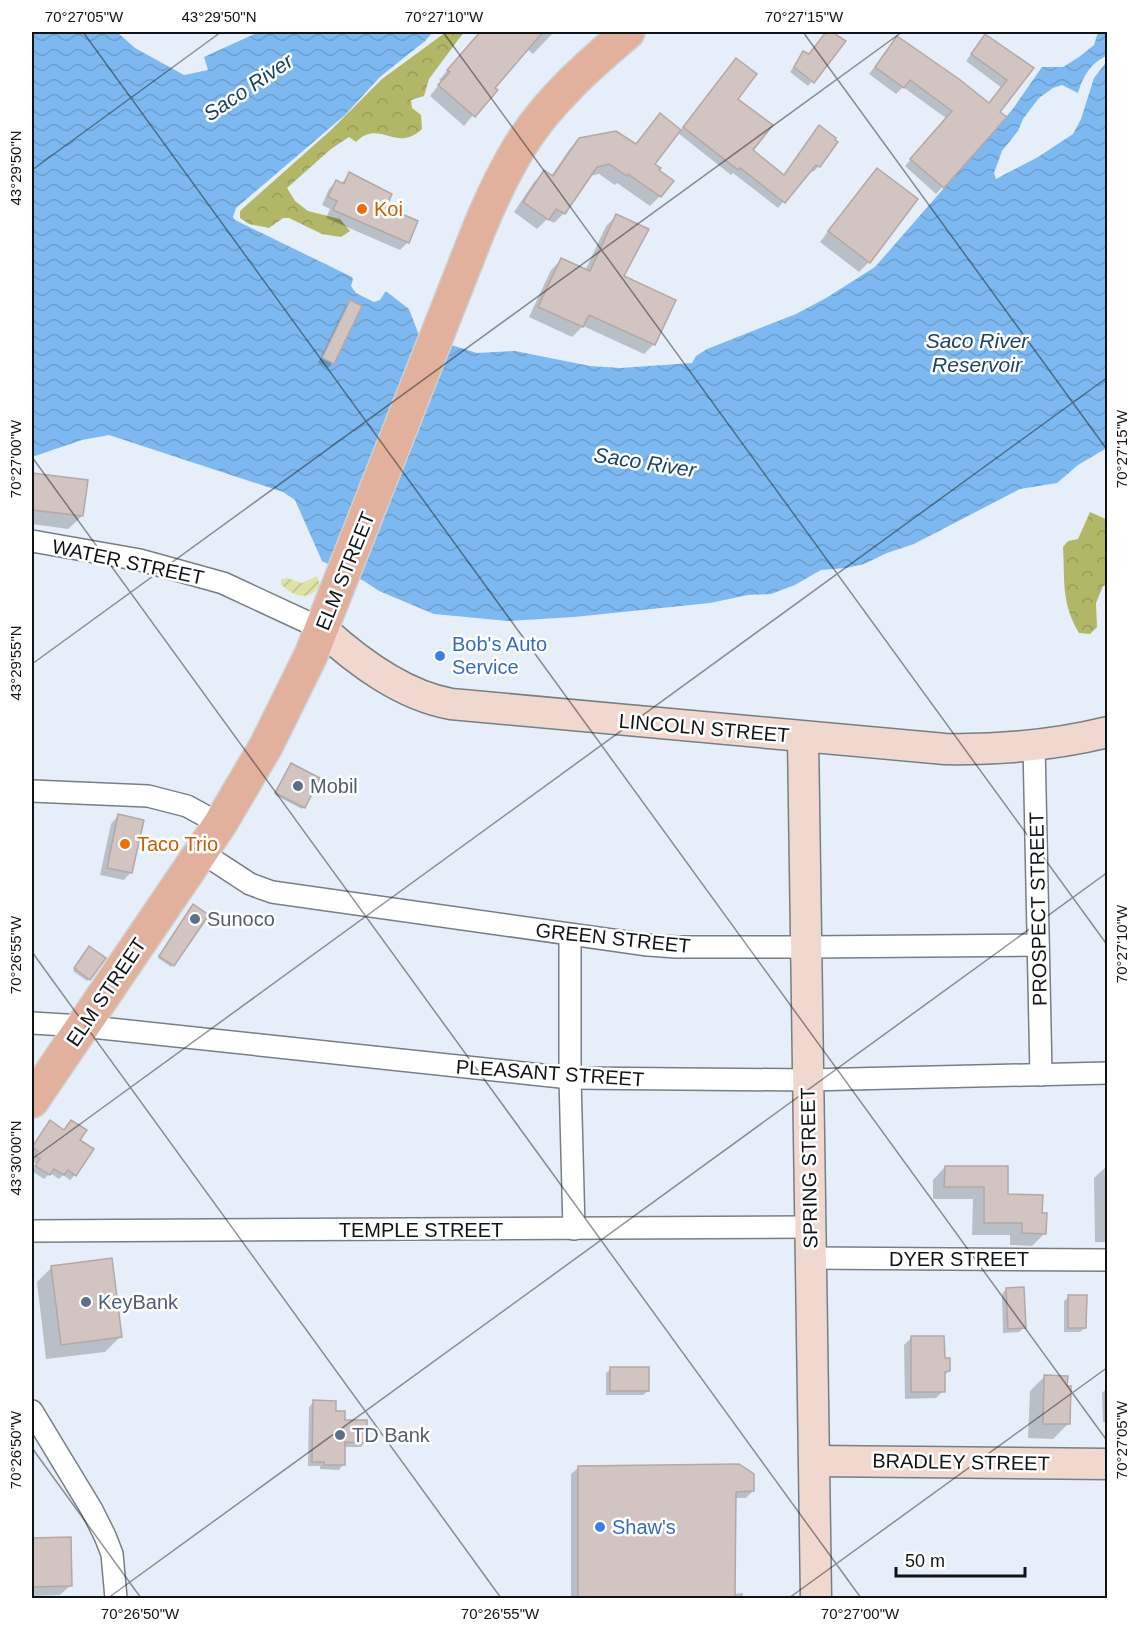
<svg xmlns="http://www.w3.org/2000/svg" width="1139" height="1630" viewBox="0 0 1139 1630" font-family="Helvetica,sans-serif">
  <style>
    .forest { fill: url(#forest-crowns) }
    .garden { fill: url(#garden-furrows) }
    .water { fill: url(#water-waves); fill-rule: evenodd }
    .shadow { fill: #0003 }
    .building { fill: #d2c4c1; stroke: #b5a7a5; stroke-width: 1.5 }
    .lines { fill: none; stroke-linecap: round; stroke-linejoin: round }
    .street-casing { stroke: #767e86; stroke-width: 24 }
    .secondary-casing { stroke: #767e86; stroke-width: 33 }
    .primary-casing { stroke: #cfd0d0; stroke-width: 36 }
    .street { stroke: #fff; stroke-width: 21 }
    .secondary { stroke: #f0d8ce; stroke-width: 30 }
    .primary { stroke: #e1b19d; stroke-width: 33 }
    .ticks { fill: none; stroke: #101316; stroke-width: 1.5; stroke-opacity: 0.45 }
    .food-dot { fill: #e8710a; stroke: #fff; stroke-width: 2 }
    .shop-dot { fill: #3f7fe0; stroke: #fff; stroke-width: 2 }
    .service-dot { fill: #5c6f8a; stroke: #fff; stroke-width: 2 }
    .labels { text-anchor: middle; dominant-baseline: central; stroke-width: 5; stroke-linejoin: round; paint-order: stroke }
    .food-label { font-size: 20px; fill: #c56008; stroke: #fff; text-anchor: start }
    .street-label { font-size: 20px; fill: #101316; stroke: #fff }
    .shop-label { font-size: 20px; fill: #366cbe; stroke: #fff; text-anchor: start }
    .service-label { font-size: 20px; fill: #4e5e75; stroke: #fff; text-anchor: start }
    .water-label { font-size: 21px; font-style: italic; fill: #174468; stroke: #fff }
    .neatline { fill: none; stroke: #101316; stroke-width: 2 }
    .ticks-label { font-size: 15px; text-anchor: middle; fill: #101316 }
  </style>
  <defs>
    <pattern id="forest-crowns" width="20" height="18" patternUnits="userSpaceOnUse" patternTransform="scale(1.5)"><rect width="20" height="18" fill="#b2b667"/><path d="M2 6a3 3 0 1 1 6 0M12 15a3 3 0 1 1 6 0" fill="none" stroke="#989c59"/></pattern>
    <pattern id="garden-furrows" width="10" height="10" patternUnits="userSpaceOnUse" patternTransform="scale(1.5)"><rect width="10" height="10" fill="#dee2a6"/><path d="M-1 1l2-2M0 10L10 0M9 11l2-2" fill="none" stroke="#bdc18e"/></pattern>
    <pattern id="water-waves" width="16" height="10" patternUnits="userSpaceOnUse" patternTransform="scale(1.5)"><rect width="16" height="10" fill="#7db9f0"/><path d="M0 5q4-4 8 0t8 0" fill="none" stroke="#6b9ecd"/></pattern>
  </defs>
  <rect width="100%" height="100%" fill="#e6eff9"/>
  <g class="forest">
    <path d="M446,32H464L429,79L424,96L411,100L412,108L421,115L422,129C396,154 380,118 356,142L349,137L331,149L287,188L295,201L308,211L340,219L350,231L341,237L322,234L289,218H283L269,228L249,224L240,218V211L331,130L382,79Z"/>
    <path d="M1090,512L1108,520L1107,585L1103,586L1096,603L1097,627L1090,634L1079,633C1061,603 1065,581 1063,547L1068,541L1078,539Z"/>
  </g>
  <path class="garden" d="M317,576L320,585C310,602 293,597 281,584V579L287,578L302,583Z"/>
  <path class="water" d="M32,32H117L135,48L184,75L208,70L204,57L259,32H433L425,41L380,77L345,115L236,208L233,217L235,220L352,277L353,279L351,286L356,293L374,302L380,300L385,292H387L409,309L419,335L477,353L515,351L590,366L620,368L692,363L696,356L707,349L796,314L826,298L875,267L1012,110L1042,67H1063L1079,57L1094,45L1098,32H1107V448L1078,465L1057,483L1020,489L914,544L887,553L864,564L846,568L821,570L795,585L771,594L748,595L710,603L574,617L508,621L434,614L379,591L364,581L322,561L295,500L283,492L109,435L82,440L32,457ZM1106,56L1107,61L1094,78L1081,119L1073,134L1038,157L996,179L994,173L1002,151L1018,131L1023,119L1039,98L1053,88L1062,85L1078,93C1083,76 1090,64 1106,56Z"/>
  <g class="shadow">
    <path d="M480,32H554L533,54L527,49L464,126L430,96L441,82L439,80Z"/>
    <path d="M828,32L843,42L808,86L790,72L799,58L804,53L808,56Z"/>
    <path d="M985,36L1031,69L998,112L1005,117L936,194L905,166L946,118L903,87L896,94L869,74L891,45L989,104L1002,88L966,61Z"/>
    <path d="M730,66L736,99L751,151L783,176L819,127L836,143L819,166L813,172L810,170L778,208L733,173L731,175L678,133L653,164L660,196L650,206L617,183L615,185L599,174L590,176L564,213L554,223L547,219L537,229L514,212L534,182L544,172L551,176L569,150L579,139L635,145L660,115L680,131Z"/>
    <path d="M877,170L869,262L859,272L820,242L867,180Z"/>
    <path d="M349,174L384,208L408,242L400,250L326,218L330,209L322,205L329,189L336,182L341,184Z"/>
    <path d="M616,216L622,277L654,344L644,354L583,326L572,337L529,317L551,270L561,260L585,271L606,226Z"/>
    <path d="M350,302L333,363L328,368L318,363L345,307Z"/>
    <path d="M33,474L82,516L68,529L32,524Z"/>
    <path d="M289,767L318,779L302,809L275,795Z"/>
    <path d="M118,816L131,872L124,880L100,875L111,824Z"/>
    <path d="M192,908L207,915L171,967L158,958Z"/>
    <path d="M87,950L89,979L87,981L73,971Z"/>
    <path d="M46,1127L78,1141L75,1175L70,1180L63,1175L59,1179L50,1173L44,1179L32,1171L37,1164L32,1161L35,1156L32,1154V1148Z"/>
    <path d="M1108,1165V1242H1095L1094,1178Z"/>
    <path d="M945,1167L1006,1195L1041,1215L1045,1233L1032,1246L1010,1245V1235H972L973,1199H933V1180Z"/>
    <path d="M52,1267L120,1337L105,1352L46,1359L37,1282Z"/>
    <path d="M1006,1289L1024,1328L1019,1332L1003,1333L1002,1294Z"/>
    <path d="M1069,1297L1085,1328L1080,1332H1064V1301Z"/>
    <path d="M911,1338L943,1360L949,1371L943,1376V1391L936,1398L905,1399L904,1345Z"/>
    <path d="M611,1369L648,1391L643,1395H606V1373Z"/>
    <path d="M1045,1376L1068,1424L1053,1439L1028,1438L1030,1391Z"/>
    <path d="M1107,1388L1108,1422H1103L1102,1393Z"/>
    <path d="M314,1402L334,1412L365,1442L361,1447H343V1465L339,1470L320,1469V1466H308L309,1407Z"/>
    <path d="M579,1467L753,1491L746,1498H734V1594L743,1593V1598H571V1474Z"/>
    <path d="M69,1538L71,1585L60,1595L32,1596V1540Z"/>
  </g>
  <g class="building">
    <path d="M480,32H543L495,88L498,90L475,117L438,85L450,72L447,70Z"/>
    <path d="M826,32H832L846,41L814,83L794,67L803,51L809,54Z"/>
    <path d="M985,34L1034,68L1000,112L1007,117L944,188L910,159L952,111L910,80L904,88L875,67L897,36L959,79L989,103L1007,80L971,54Z"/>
    <path d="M736,58L757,74L738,99L773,125L753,150L784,175L819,125L836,138L835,140L838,142L820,167L816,165L785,203L740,168L738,170L683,127Z"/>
    <path d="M660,113L681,130L655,164L661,168L659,170L674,181L661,197L628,174L627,176L609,164L597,167L565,214L556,209L549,220L523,202L544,170L553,176L579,138L616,131L636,144Z"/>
    <path d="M877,168L918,199L870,263L828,231Z"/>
    <path d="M349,172L392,194L386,207L418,221L409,243L333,210L337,201L328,197L336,180L344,184Z"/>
    <path d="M616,214L649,229L624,276L676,300L655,345L589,315L583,327L538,307L561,258L590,271Z"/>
    <path d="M350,300L362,306L334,364L322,358Z"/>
    <path d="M32,473L88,480L83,516L32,510Z"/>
    <path d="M291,763L320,778L305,808L275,793Z"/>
    <path d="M118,814L144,820L132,873L107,868Z"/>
    <path d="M193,904L209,915L174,966L159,956Z"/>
    <path d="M89,946L106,958L90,980L74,968Z"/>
    <path d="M50,1120L64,1130L71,1120L87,1130L80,1140L94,1149L76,1176L68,1170L64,1175L54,1169L50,1175L35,1166L40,1159L35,1156L38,1151L32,1147Z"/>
    <path d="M945,1166H1008V1194L1043,1195L1042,1213H1047L1046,1234L1022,1233V1223H984V1187H944Z"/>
    <path d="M112,1258L122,1337L61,1345L51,1266Z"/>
    <path d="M1024,1287L1026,1328L1008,1329L1006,1288Z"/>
    <path d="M1068,1295H1087L1086,1328H1068Z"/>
    <path d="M911,1336H944L945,1358H950V1371L945,1372V1392H911Z"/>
    <rect x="610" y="1367" width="39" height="24"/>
    <path d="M1044,1375L1068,1376L1067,1386H1071L1070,1424H1043Z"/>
    <path d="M313,1400L336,1401V1411H345V1420H367V1443L345,1442V1465H324V1462H312Z"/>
    <path d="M739,1464L754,1474V1491L736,1492L735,1599H578V1466Z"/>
    <path d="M71,1537L72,1586L32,1587V1538Z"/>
  </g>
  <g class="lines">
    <defs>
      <g id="street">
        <path d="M32,541L140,560L223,583L322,629"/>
        <path d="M1034,744L1041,1075"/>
        <path d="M32,791L148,796L187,806L220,824"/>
        <path d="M201,852L250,884L272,892L648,945L676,947H807L1038,945"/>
        <path d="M570,935V1078L574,1229"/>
        <path d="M32,1023L82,1026L570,1078L808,1080L1108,1073"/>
        <path d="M32,1231L810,1227"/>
        <path d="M811,1258L1108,1260"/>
        <path d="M32,1411L92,1510L105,1536L112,1554L116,1598"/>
      </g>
      <g id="secondary">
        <path d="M322,629C358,662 402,695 451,704L945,749C998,750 1055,745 1108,732"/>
        <path d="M803,737L816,1598"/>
        <path d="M815,1461L1108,1464"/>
      </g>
      <path id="primary" d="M32,1101L220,824L266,746L311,655L479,229C491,200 504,172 520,146C548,101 589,65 628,32"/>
    </defs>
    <use href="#street" class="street-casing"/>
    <use href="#secondary" class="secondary-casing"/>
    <use href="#primary" class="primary-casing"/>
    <use href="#street" class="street"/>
    <use href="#secondary" class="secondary"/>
    <use href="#primary" class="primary"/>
  </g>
  <path class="ticks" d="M83,32L1108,1442M443,32L1108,946M803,32L1108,451M32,170L221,32M32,457L861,1598M32,664L902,32M32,952L501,1598M32,1159L1108,377M32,1448L141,1598M108,1598L1108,872M789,1598L1108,1367"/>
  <g class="food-dot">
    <circle cx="362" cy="209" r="6"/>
    <circle cx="125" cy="844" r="6"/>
  </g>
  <g class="shop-dot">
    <circle cx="440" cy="656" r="6"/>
    <circle cx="600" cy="1527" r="6"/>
  </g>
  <g class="service-dot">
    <circle cx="298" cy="786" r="6"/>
    <circle cx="195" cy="919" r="6"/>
    <circle cx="86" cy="1302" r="6"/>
    <circle cx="340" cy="1435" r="6"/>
  </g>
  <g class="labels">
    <g class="food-label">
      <text x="374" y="209">Koi</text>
      <text x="137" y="844">Taco Trio</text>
    </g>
    <g class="street-label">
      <text transform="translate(128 562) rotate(12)">WATER STREET</text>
      <text transform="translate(345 571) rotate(-68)">ELM STREET</text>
      <text transform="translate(704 728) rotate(5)">LINCOLN STREET</text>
      <text transform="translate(1038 909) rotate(-91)">PROSPECT STREET</text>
      <text transform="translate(613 938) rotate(6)">GREEN STREET</text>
      <text transform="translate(106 992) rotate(-56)">ELM STREET</text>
      <text transform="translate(550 1073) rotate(4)">PLEASANT STREET</text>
      <text transform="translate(809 1168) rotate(-91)">SPRING STREET</text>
      <text x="421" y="1230">TEMPLE STREET</text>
      <text x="959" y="1259">DYER STREET</text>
      <text transform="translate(961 1462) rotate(1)">BRADLEY STREET</text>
    </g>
    <g class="shop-label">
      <text x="452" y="644">Bob's Auto<tspan x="452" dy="23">Service</tspan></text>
      <text x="612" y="1527">Shaw's</text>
    </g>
    <g class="service-label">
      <text x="310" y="786">Mobil</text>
      <text x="207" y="919">Sunoco</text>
      <text x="98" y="1302">KeyBank</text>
      <text x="352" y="1435">TD Bank</text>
    </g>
    <g class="water-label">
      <text transform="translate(248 87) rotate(-34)">Saco River</text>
      <text x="977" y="340">Saco River<tspan x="977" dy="24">Reservoir</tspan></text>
      <text transform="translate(645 462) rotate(9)">Saco River</text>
    </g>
  </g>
  <rect width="1139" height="1630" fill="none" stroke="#ffffff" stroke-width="66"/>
  <path d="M896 1567v9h129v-9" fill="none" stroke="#101316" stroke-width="3"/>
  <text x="905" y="1567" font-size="18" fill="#101316" stroke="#ffffff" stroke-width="4.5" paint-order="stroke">50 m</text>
  <rect x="33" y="33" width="1073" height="1564" class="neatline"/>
  <g class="ticks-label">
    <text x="84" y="22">70°27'05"W</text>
    <text x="219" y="22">43°29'50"N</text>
    <text x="444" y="22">70°27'10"W</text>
    <text x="804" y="22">70°27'15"W</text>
    <text transform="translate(16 168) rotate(-90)" y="5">43°29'50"N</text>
    <text transform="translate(1122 449) rotate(-90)" y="5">70°27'15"W</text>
    <text transform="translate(16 459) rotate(-90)" y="5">70°27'00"W</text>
    <text transform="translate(16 663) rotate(-90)" y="5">43°29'55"N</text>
    <text transform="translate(1122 944) rotate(-90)" y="5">70°27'10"W</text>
    <text transform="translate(16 955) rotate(-90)" y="5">70°26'55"W</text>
    <text transform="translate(16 1158) rotate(-90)" y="5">43°30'00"N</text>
    <text transform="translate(1122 1440) rotate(-90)" y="5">70°27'05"W</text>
    <text transform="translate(16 1450) rotate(-90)" y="5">70°26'50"W</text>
    <text x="140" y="1619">70°26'50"W</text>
    <text x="500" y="1619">70°26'55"W</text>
    <text x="860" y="1619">70°27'00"W</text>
  </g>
</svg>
